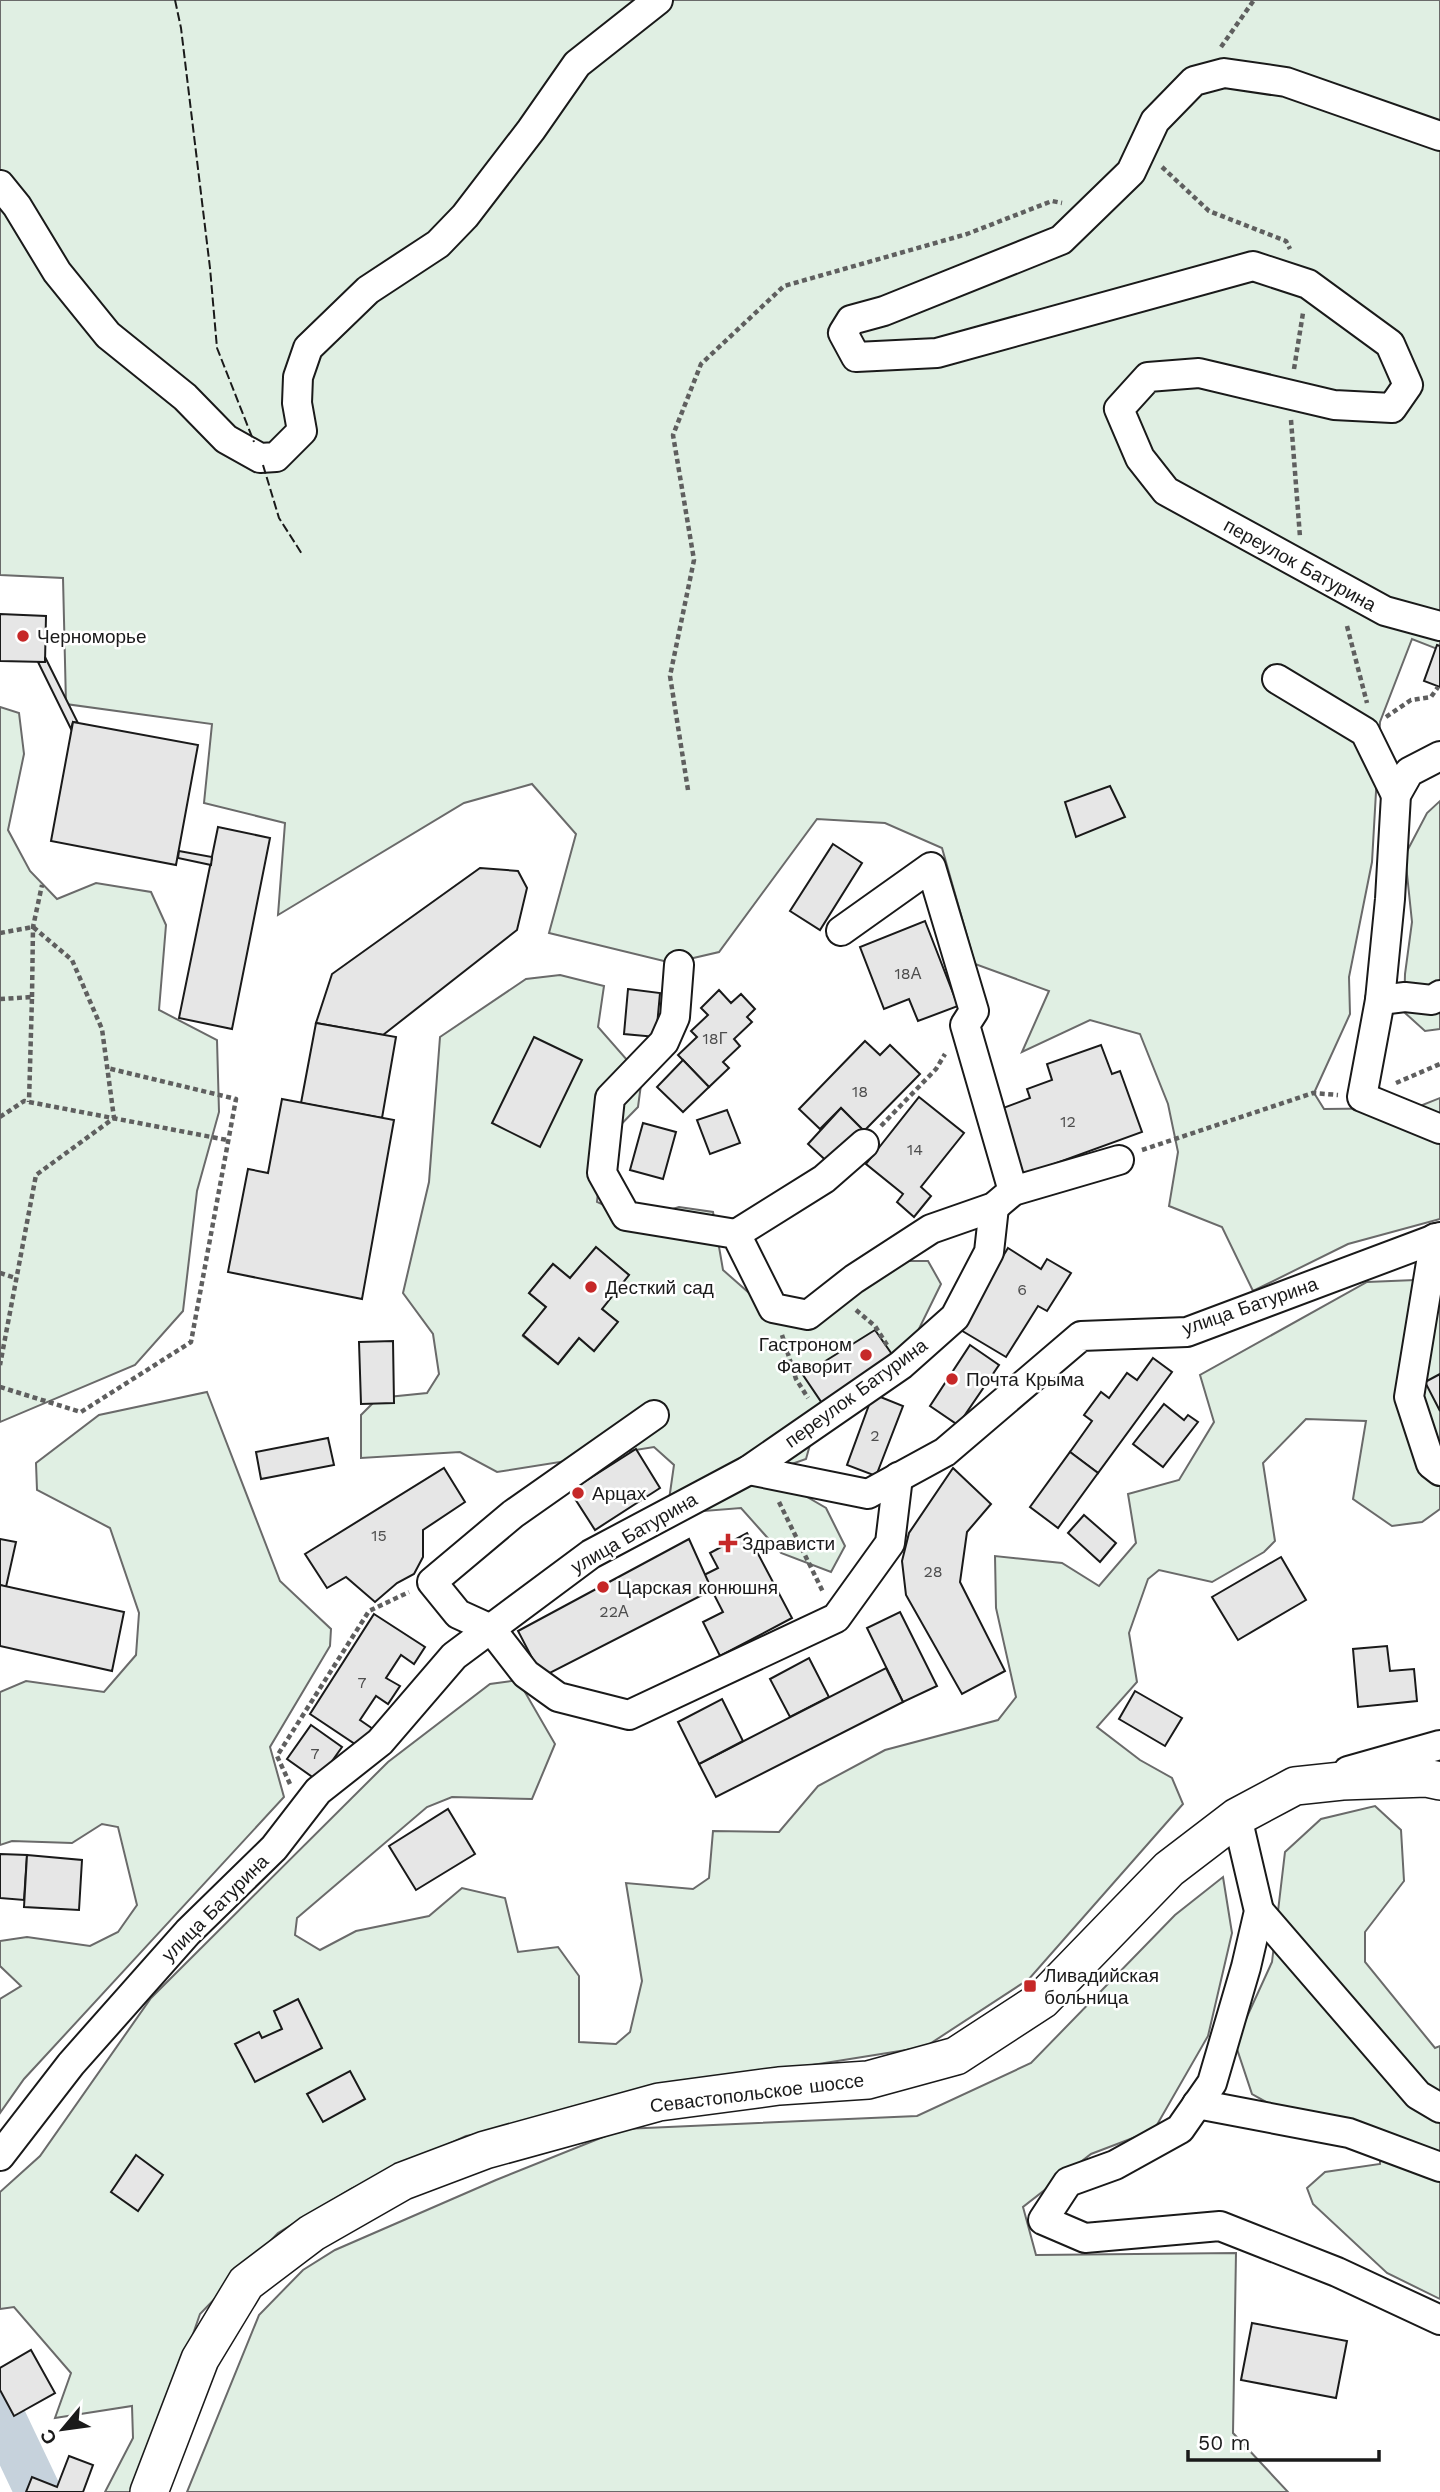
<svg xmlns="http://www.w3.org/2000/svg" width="1440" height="2492" viewBox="0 0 1440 2492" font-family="'Work Sans',sans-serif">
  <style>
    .green { fill: #e0efe3; stroke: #6a6a6a; stroke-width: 2; fill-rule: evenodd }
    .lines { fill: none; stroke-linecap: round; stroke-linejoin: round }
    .river { stroke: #c6d2dc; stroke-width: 46 }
    .building { fill: #e6e6e6; stroke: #1a1a1a; stroke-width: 2 }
    .minor-casing { stroke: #1a1a1a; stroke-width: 32 }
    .major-casing { stroke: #1a1a1a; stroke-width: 40 }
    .path { stroke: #5f5f5f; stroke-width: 4.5; stroke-dasharray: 5 3.5; stroke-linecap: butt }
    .minor { stroke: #fff; stroke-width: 28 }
    .major { stroke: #fff; stroke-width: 37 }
    .fence { stroke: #1a1a1a; stroke-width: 2; stroke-dasharray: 9 3.5; stroke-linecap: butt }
    .poi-dot { fill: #c62828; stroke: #fff; stroke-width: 2.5 }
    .labels { text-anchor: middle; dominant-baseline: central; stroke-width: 5; stroke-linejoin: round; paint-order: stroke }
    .number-label { font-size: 16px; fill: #4d4d4d }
    .street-label { font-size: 19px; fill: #1a1a1a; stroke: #fff }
    .poi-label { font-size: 19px; fill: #1a1a1a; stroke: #fff; text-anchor: start }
  </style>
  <rect width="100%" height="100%" fill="#fff"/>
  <g class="green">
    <path d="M0,0H1440V650L1412,639L1380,722L1372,862L1349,977L1350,1014L1314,1093L1324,1109L1415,1108L1440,1098V1219L1348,1244L1253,1291L1222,1227L1169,1206L1178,1152L1168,1104L1140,1034L1090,1020L1022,1052L1049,991L975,964L942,848L885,823L817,819L719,952L672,963L549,933L576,834L532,784L464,803L278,915L285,823L204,803L212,724L66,704L63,578L0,575Z"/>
    <path d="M0,707L19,713L24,754L8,830L30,871L57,899L96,883L151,892L166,925L159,1010L217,1040L219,1112L197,1191L183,1311L135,1365L0,1422Z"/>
    <path d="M1440,801V1029L1425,1031L1404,1012L1405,974L1412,922L1405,855L1427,813Z"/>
    <path d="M560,975L604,986L598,1027L642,1077L638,1107L603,1143L597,1202L636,1220L679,1207L713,1212L723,1270L782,1322L887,1261H928L941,1284L913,1341L822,1402L806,1459L766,1473L826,1508L845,1546L831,1572L781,1553L741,1508L667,1514L674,1465L654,1447L497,1472L460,1452L361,1458V1415L378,1398L427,1393L439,1374L433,1334L403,1293L429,1182L440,1037L526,979ZM596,1248L629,1275L602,1309L617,1322L594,1351L579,1338L558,1364L523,1336L546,1307L529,1293L553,1264L570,1278Z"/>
    <path d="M1440,1279V1509L1422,1522L1392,1526L1353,1499L1366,1421L1306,1419L1263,1463L1275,1541L1264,1552L1212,1582L1159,1570L1148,1579L1129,1633L1137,1682L1097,1727L1140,1760L1172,1778L1183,1804L1029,1979L925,2047L611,2097L555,2120L466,2136L351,2189L278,2233L200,2314L138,2492H105L133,2438L132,2406L55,2418L71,2373L14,2307L0,2309V2192L40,2156L151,1998L388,1762L490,1684L518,1680L555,1744L532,1799L452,1797L427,1807L297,1918L295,1935L320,1950L356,1931L429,1916L462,1888L505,1898L518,1952L558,1947L579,1976V2042L616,2044L630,2032L642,1981L626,1883L693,1889L709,1878L713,1831L779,1832L818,1786L885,1750L998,1720L1016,1697L996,1608L995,1556L1062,1563L1099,1586L1136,1543L1128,1494L1179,1480L1214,1422L1200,1375L1367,1282Z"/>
    <path d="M207,1392L280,1581L331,1629L330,1646L270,1747L284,1797L24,2079L0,2113V1999L21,1986L0,1966V1941L27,1937L90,1946L118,1932L137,1905L118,1827L102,1824L72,1843L12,1841L0,1845V1692L26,1681L104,1692L136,1655L139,1613L110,1528L37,1490L36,1463L99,1415Z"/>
    <path d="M1375,1806L1401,1830L1404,1881L1365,1932V1962L1435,2048L1440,2046V2299L1387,2273L1313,2204L1307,2188L1325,2172L1380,2164V2156L1307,2125L1252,2094L1235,2043L1272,1962L1285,1852L1321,1819Z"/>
    <path d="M1223,1877L1232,1933L1208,2036L1154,2130L1091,2154L1023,2207L1036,2255L1236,2253L1233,2433L1288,2492H187L259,2315L303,2270L335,2250L496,2180L623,2129L917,2116L1031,2063L1175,1915Z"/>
  </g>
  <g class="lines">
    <path class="river" d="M0,2412L38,2492"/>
  </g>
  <g class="building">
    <path d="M0,614L46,616L45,662L0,661Z"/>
    <path d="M1437,645L1440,646V687L1424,681Z"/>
    <path d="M45,657L78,723L73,722L71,729L38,662H45Z"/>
    <path d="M73,722L198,745L176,865L51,841Z"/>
    <path d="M1110,786L1125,817L1076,837L1065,802Z"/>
    <path d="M218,827L270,838L232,1029L179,1018Z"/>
    <path d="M833,844L862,863L820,930L790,911Z"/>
    <path d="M179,851L212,857L211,865L178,858Z"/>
    <path d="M480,868L518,871L527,888L517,930L383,1035L316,1023L332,974Z"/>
    <path d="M925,921L958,1006L918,1021L909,999L884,1009L860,947Z"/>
    <path d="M628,989L660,993L656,1037L624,1034Z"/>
    <path d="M719,990L731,1003L741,994L755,1009L747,1017L752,1022L734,1039L740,1046L723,1062L729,1068L709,1087L678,1055L697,1037L691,1031L708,1015L701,1008Z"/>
    <path d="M316,1023L396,1037L382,1118L301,1103Z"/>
    <path d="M534,1037L582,1060L540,1147L492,1123Z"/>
    <path d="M865,1041L880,1055L890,1045L920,1074L864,1131L841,1108L820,1129L799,1109Z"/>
    <path d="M1101,1045L1112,1074L1120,1071L1142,1132L1018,1177L995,1111L1030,1098L1027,1089L1052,1080L1047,1064Z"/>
    <path d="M683,1060L709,1087L683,1112L657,1087Z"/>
    <path d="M919,1097L964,1133L921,1187L931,1196L914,1217L897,1202L903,1194L866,1164Z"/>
    <path d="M282,1099L394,1120L362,1299L228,1272L248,1169L268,1173Z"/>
    <path d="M841,1108L864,1131L832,1166L808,1144Z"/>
    <path d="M727,1110L740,1143L710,1154L697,1120Z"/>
    <path d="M643,1123L676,1132L663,1179L630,1170Z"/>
    <path d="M596,1247L629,1275L602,1309L618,1322L594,1351L579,1338L558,1364L523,1335L546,1307L529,1293L553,1264L570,1278Z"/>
    <path d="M1008,1248L1041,1269L1047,1259L1071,1273L1047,1311L1038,1306L1006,1357L959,1329Z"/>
    <path d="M875,1330L896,1360L826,1409L803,1375Z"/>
    <path d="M393,1341L394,1403L361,1404L359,1342Z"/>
    <path d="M970,1345L999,1365L958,1425L930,1406Z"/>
    <path d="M1153,1358L1172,1372L1098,1473L1070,1452L1092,1421L1084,1415L1101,1392L1109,1398L1127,1373L1137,1380Z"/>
    <path d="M1440,1374V1411L1425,1382Z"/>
    <path d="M873,1394L903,1406L876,1476L847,1465Z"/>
    <path d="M1164,1404L1184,1420L1188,1415L1198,1422L1163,1467L1133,1444Z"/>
    <path d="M328,1438L334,1465L261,1479L256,1452Z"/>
    <path d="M636,1449L660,1488L595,1530L570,1491Z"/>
    <path d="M1070,1452L1098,1473L1058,1528L1030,1507Z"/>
    <path d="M444,1468L465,1502L423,1530V1557L414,1574L397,1583L375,1602L346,1577L327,1588L305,1554Z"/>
    <path d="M953,1468L991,1504L967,1532L960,1582L1005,1671L962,1694L906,1595L902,1561L909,1533Z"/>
    <path d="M1084,1515L1116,1543L1100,1562L1068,1533Z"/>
    <path d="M747,1533L792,1618L720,1656L703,1622L723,1612L704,1575L718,1568L710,1553Z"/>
    <path d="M0,1539L16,1542L6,1587L0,1585Z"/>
    <path d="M689,1539L712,1590L542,1677L518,1631Z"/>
    <path d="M1281,1557L1306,1600L1238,1640L1212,1597Z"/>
    <path d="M0,1585L124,1612L112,1671L0,1646Z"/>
    <path d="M900,1612L937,1686L903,1702L867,1628Z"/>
    <path d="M374,1614L425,1647L414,1664L401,1655L386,1678L400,1686L388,1704L376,1696L360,1720L373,1729L361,1748L310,1714Z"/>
    <path d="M1387,1646L1390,1671L1414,1669L1417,1701L1358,1707L1353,1649Z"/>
    <path d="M809,1658L829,1697L790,1717L770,1679Z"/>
    <path d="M886,1668L903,1702L716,1797L699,1764Z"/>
    <path d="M1135,1691L1182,1718L1165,1746L1119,1719Z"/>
    <path d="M722,1699L743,1741L699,1764L678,1722Z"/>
    <path d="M311,1725L342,1747L318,1781L287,1759Z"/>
    <path d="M448,1809L475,1854L416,1890L389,1846Z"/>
    <path d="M0,1854L27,1855L24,1900L0,1898Z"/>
    <path d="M27,1855L82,1860L79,1910L24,1907Z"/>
    <path d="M298,1999L322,2048L255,2082L235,2044L259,2032L262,2038L282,2029L274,2011Z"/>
    <path d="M350,2071L365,2099L323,2122L307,2094Z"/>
    <path d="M136,2155L163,2175L138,2211L111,2192Z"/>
    <path d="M1252,2323L1347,2341L1336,2398L1241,2380Z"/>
    <path d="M31,2350L55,2393L14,2416L0,2390V2368Z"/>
    <path d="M69,2456L93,2465L83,2492H26L32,2477L57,2487Z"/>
  </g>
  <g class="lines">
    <defs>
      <g id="minor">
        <path d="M1440,136L1286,82L1224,73L1194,81L1155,121L1131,172L1061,240L884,311L851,320L843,333L856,357L937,353L1253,266L1308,284L1390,344L1408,385L1392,408L1334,405L1199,373L1148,377L1119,409L1140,458L1166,491L1385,611L1440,626"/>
        <path d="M0,185L17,206L57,272L108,335L185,397L226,439L260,458L276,457L302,431L297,403L298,377L308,348L368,290L438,244L465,216L531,130L577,64L658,0"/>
        <path d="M1277,679L1365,732L1396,795"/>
        <path d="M1440,756L1409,772L1396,795L1390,899L1380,1000L1362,1097L1440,1129"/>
        <path d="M841,931L931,867L974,1011L965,1025L1013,1191"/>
        <path d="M679,965L675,1017L664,1042L610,1098L602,1173L626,1216L736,1234L773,1308L808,1315L854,1279L931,1229L994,1207L1013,1191L1119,1160"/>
        <path d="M1380,1000L1405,997L1432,1000L1440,995"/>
        <path d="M736,1234L824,1179L864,1144"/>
        <path d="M1435,1238L1409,1397L1431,1464L1440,1471"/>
        <path d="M654,1415L513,1514L432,1582L458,1614L491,1629L526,1674L558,1697L629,1715L836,1618L890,1543L898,1477"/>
        <path d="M749,1470L868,1494L945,1452L1081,1336L1187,1332L1440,1237"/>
        <path d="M1348,1771L1440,1745"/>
        <path d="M1237,1817L1259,1911L1246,1967L1212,2083L1180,2129L1115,2165L1068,2182L1043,2220L1085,2238L1220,2226L1337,2272L1440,2320"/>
        <path d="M1259,1911L1418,2095L1440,2108"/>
        <path d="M1197,2104L1349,2133L1440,2167"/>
        <path d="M0,2156L71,2064L188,1932L274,1848L318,1791L380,1742L454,1656L591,1554L749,1470L901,1365L955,1317L989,1252L994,1207"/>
      </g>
      <path id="major" d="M149,2492L200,2359L246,2283L312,2233L403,2181L485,2150L659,2102L779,2086L868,2080L956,2056L1042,2000L1169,1869L1237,1817L1295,1786L1342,1781L1426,1778L1440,1781"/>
    </defs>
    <use href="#minor" class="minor-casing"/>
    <use href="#major" class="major-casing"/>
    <g class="path">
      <path d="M1221,47L1254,0"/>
      <path d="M1162,167L1209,211L1286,241L1290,249"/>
      <path d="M1294,369L1303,313"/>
      <path d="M1291,420L1300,537"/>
      <path d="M1347,626L1367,703"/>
      <path d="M1386,717L1411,700L1431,697L1438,687"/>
      <path d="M688,790L670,676L694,560L673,435L701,364L784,286L967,234L1052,201L1062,203"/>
      <path d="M0,933L33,927L72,960L102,1029L114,1118L36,1175L0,1365"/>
      <path d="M32,997L33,927L42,885"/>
      <path d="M0,999L32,997L29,1102"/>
      <path d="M1396,1083L1440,1064"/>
      <path d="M0,1117L24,1101L227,1140"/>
      <path d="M881,1126L936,1069L945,1054"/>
      <path d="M1142,1150L1313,1093L1338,1095"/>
      <path d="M0,1273L16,1278"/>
      <path d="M856,1310L875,1326L887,1345"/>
      <path d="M782,1335L796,1379L808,1398"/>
      <path d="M0,1387L81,1412L191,1342L236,1099L107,1068"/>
      <path d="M779,1502L823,1592"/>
      <path d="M290,1784L277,1756L369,1611L409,1592"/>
    </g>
    <use href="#minor" class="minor"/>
    <use href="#major" class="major"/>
    <g class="fence">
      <path d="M175,0L181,28L210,268L217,348L254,442"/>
      <path d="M263,465L279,518L302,554"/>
    </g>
  </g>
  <g class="poi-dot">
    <circle cx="23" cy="636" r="7"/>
    <circle cx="591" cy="1287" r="7"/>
    <circle cx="866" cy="1355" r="7"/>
    <circle cx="952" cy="1379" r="7"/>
    <circle cx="578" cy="1493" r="7"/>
    <path d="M724.5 1532.5h7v7h7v7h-7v7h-7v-7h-7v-7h7z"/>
    <circle cx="603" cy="1587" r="7"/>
    <rect x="1023" y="1979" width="14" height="14" rx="3.5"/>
  </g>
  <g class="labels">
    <g class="number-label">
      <text x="908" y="973">18А</text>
      <text x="715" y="1038">18Г</text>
      <text x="860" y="1091">18</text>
      <text x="1068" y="1121">12</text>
      <text x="915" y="1149">14</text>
      <text x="1022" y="1289">6</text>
      <text x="875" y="1435">2</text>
      <text x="379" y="1535">15</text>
      <text x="933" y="1571">28</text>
      <text x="614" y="1611">22А</text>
      <text x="362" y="1682">7</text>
      <text x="315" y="1753">7</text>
    </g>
    <g class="street-label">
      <text transform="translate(1300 565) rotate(29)">переулок Батурина</text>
      <text transform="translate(1250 1306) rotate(-19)">улица Батурина</text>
      <text transform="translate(856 1393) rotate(-36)">переулок Батурина</text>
      <text transform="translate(634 1533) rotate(-30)">улица Батурина</text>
      <text transform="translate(215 1908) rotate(-45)">улица Батурина</text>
      <text transform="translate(757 2093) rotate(-7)">Севастопольское шоссе</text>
    </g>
    <g class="poi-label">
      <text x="37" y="636">Черноморье</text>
      <text x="605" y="1287">Десткий сад</text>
      <text x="852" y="1344" text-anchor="end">Гастроном<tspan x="852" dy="22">Фаворит</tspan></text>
      <text x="966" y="1379">Почта Крыма</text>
      <text x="592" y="1493">Арцах</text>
      <text x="742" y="1543">Здрависти</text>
      <text x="617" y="1587">Царская конюшня</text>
      <text x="1044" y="1975">Ливадийская<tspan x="1044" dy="22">больница</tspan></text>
    </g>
  </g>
  <g transform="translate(63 2429) rotate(241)" stroke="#ffffff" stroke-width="5" paint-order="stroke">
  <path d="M0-5L12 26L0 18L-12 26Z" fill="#1a1a1a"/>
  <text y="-10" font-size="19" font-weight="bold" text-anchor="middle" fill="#1a1a1a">С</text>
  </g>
  <path d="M1188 2450v10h191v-10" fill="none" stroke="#1a1a1a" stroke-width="3.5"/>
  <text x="1198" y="2450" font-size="21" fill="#1a1a1a" stroke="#ffffff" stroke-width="5" paint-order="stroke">50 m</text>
</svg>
